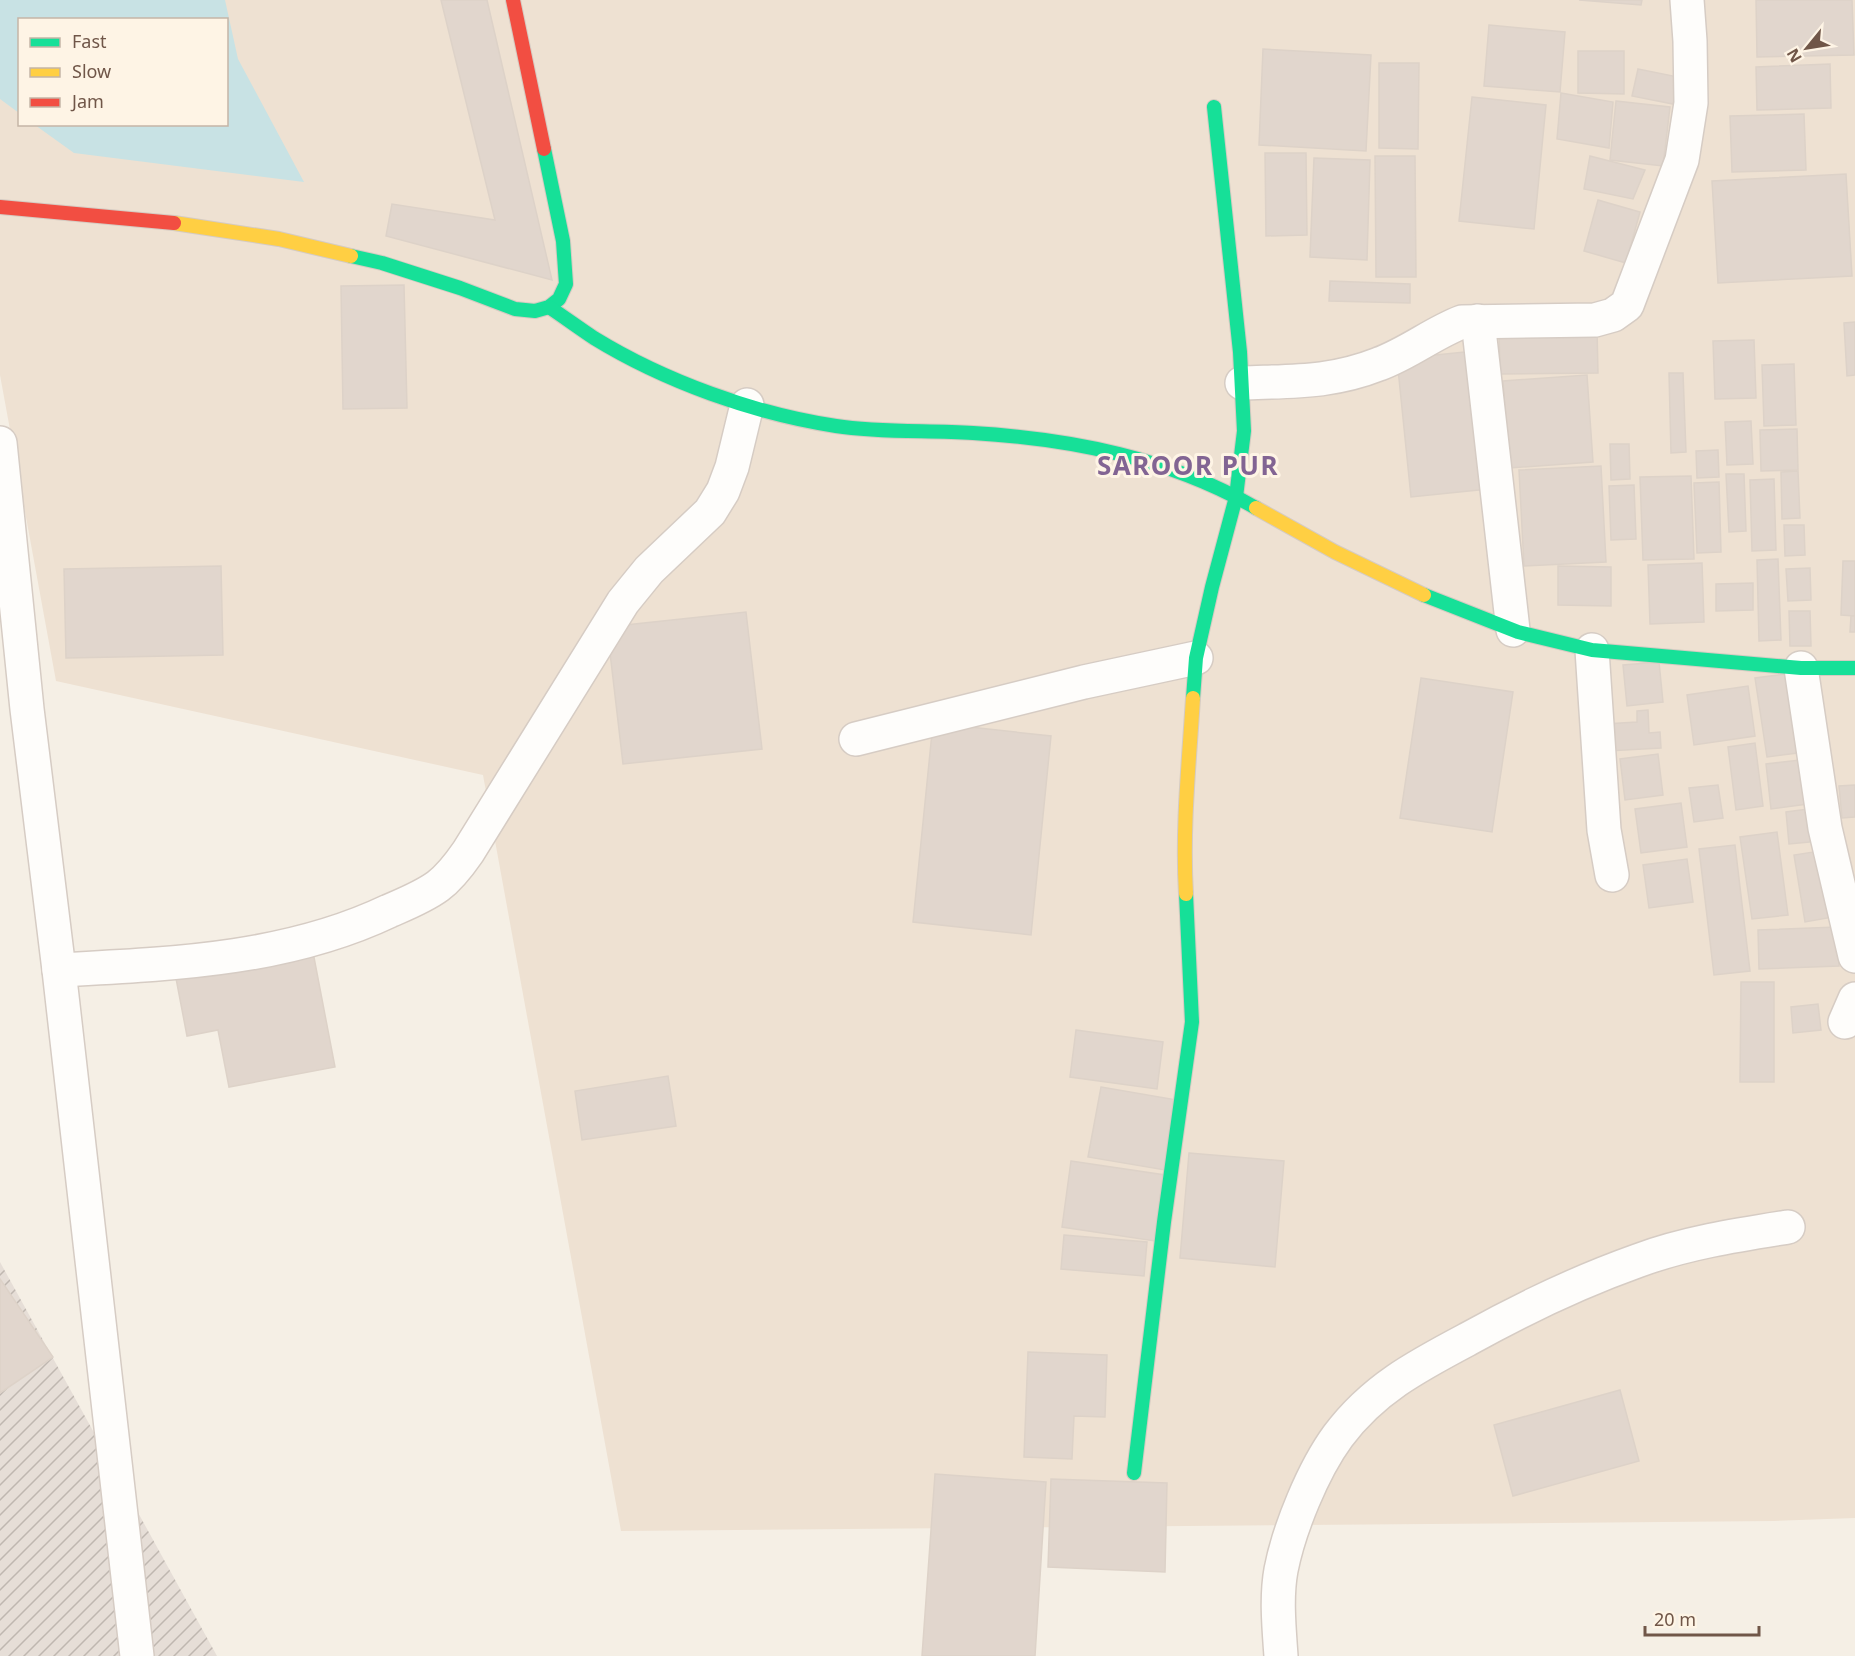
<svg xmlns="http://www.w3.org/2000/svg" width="1855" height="1656" viewBox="0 0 1855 1656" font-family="'Noto Sans',sans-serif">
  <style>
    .residential { fill: #eee1d2; fill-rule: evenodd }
    .industrial { fill: url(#industrial-furrows) }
    .water { fill: #c8e2e4 }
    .building { fill: #e1d6cd; stroke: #ddd2c8; stroke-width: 1.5 }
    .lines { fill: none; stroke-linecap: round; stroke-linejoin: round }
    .street-casing { stroke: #d6ccc4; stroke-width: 36 }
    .fast-casing { stroke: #d5cbc2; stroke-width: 16 }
    .slow-casing { stroke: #d5cbc2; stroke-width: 16 }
    .jam-casing { stroke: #d5cbc2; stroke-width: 16 }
    .street { stroke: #fefdfb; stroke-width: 33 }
    .fast { stroke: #16e098; stroke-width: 14 }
    .slow { stroke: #ffcf43; stroke-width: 14 }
    .jam { stroke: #f24e42; stroke-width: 14 }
    .labels { text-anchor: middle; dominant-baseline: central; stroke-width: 6; stroke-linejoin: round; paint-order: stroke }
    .district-label { font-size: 26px; font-weight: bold; letter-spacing: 1.5px; fill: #826493; stroke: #fef4e5 }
  </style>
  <defs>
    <pattern id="industrial-furrows" width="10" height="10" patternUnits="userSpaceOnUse" patternTransform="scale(1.5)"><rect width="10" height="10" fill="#e6ded7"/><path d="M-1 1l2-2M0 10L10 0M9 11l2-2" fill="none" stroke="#bfb7b0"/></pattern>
  </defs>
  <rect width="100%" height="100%" fill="#f5efe5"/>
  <path class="residential" d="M0,0H1855V1518L1774,1521L621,1531L483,775L56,681L0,375ZM20,20H226V124H20Z"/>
  <path class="industrial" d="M0,1262L217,1656H0Z"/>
  <path class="water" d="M0,0H225L238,59L304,182L74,153L35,125L226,124V20H20L19,113L0,99Z"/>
  <g class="building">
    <path d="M441,0H487L552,280L386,236L392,204L495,220Z"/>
    <path d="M1579,0H1642L1641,5Z"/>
    <path d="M1756,0H1852L1854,55L1757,57Z"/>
    <path d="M1489,25L1565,32L1560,92L1484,86Z"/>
    <path d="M1263,49L1371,55L1366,151L1259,145Z"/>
    <path d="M1578,51H1624V94L1578,93Z"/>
    <path d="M1379,63H1419L1418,149L1379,148Z"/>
    <path d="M1830,64L1831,108L1757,110L1756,67Z"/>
    <path d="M1638,69L1678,77L1673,104L1632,96Z"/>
    <path d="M1561,93L1613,102L1609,148L1557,139Z"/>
    <path d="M1472,97L1546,105L1534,229L1459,221Z"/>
    <path d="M1616,101L1670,107L1663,166L1610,160Z"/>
    <path d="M1804,114L1806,170L1732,172L1730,116Z"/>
    <path d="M1265,153H1306L1307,235L1266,236Z"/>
    <path d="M1375,156H1415L1416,277H1376Z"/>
    <path d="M1590,156L1645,170L1633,199L1584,189Z"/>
    <path d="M1314,158L1370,160L1367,260L1310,257Z"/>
    <path d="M1846,174L1852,276L1718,283L1712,181Z"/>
    <path d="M1598,200L1640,212L1626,263L1584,251Z"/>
    <path d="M1330,281L1410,284V303L1329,301Z"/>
    <path d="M404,285L407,408L343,409L341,286Z"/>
    <path d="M1855,322V375L1847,376L1844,323Z"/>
    <path d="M1597,329L1598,373L1500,374L1499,331Z"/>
    <path d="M1754,340L1756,398L1715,399L1713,341Z"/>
    <path d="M1474,351L1488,489L1411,497L1397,359Z"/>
    <path d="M1794,364L1796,425L1764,426L1762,365Z"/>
    <path d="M1669,373H1683L1686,452L1671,453Z"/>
    <path d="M1587,375L1593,462L1509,468L1503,381Z"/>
    <path d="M1751,421L1753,464L1727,465L1725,422Z"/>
    <path d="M1797,429L1798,470L1761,471L1760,430Z"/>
    <path d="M1610,444H1629L1630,479L1611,480Z"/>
    <path d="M1718,450L1719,477L1697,478L1696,451Z"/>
    <path d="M1601,466L1606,562L1524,566L1519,470Z"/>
    <path d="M1798,471L1800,518L1782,519L1781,472Z"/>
    <path d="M1726,474H1744L1746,531L1729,532Z"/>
    <path d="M1691,476L1694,559L1643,560L1640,477Z"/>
    <path d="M1774,479L1776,550L1752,551L1750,480Z"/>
    <path d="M1719,482L1721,552L1697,553L1694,483Z"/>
    <path d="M1634,485L1636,539L1611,540L1609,486Z"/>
    <path d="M1784,525H1804L1805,555L1785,556Z"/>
    <path d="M1778,559L1781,640L1759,641L1757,560Z"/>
    <path d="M1843,561H1855V616L1841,615Z"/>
    <path d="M1702,563L1704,622L1650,624L1648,565Z"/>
    <path d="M221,566L223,655L66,658L64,569Z"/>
    <path d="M1558,566L1611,567V606L1558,605Z"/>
    <path d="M1810,568L1811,600L1788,601L1786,569Z"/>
    <path d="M1753,583V610L1716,611V584Z"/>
    <path d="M1789,611H1810L1811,646H1790Z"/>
    <path d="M746,612L762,749L623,764L607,627Z"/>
    <path d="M1851,616H1855V632H1850Z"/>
    <path d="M1659,662L1663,702L1627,706L1623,665Z"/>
    <path d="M1794,673L1805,752L1767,757L1755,678Z"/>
    <path d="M1421,678L1513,692L1492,832L1400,818Z"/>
    <path d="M1748,686L1755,736L1694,745L1687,695Z"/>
    <path d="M1648,710L1649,733L1660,732L1661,748L1607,751L1605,724L1637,722V711Z"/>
    <path d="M933,723L1051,736L1031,935L913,922Z"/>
    <path d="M1755,743L1763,806L1736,810L1728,747Z"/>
    <path d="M1658,754L1663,795L1625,800L1620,759Z"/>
    <path d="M1809,759L1815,803L1771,809L1766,764Z"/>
    <path d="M1718,785L1723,818L1694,822L1689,788Z"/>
    <path d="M1855,785V817L1842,818L1839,786Z"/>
    <path d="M1681,803L1687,847L1641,853L1635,809Z"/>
    <path d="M1816,808L1820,841L1789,844L1786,812Z"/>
    <path d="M1777,832L1788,915L1752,919L1740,837Z"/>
    <path d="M1735,845L1750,971L1714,975L1699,849Z"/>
    <path d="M1826,850L1839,916L1805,922L1794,855Z"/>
    <path d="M1687,859L1693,902L1649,908L1643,865Z"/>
    <path d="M1837,927L1839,966L1759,969L1758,930Z"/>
    <path d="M312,947L335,1067L229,1087L218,1030L187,1036L175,973Z"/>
    <path d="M1741,982H1774V1082H1740Z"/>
    <path d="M1818,1004L1821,1030L1793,1033L1791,1007Z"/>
    <path d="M1076,1030L1163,1042L1157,1089L1070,1077Z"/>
    <path d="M668,1076L676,1126L582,1140L575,1091Z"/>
    <path d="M1101,1087L1177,1100L1165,1170L1088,1157Z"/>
    <path d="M1189,1153L1284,1161L1275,1267L1180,1258Z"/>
    <path d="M1071,1161L1165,1175L1155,1241L1062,1227Z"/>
    <path d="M1064,1235L1147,1242L1144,1276L1061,1269Z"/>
    <path d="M0,1279L53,1357L0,1393Z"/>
    <path d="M1028,1352L1107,1355L1105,1417L1074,1416L1072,1459L1024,1457Z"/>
    <path d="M1620,1390L1639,1461L1513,1496L1494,1425Z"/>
    <path d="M935,1474L1046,1482L1035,1656H922Z"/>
    <path d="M1051,1479L1167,1483L1165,1572L1048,1567Z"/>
  </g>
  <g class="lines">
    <defs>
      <g id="street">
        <path d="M1478,321L1513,630"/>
        <path d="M1242,383C1293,381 1331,383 1379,364C1409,353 1433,333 1462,322L1595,320L1613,315L1627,305L1682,160L1691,103L1690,41L1687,0"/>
        <path d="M0,443L27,709L59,970L137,1656"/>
        <path d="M1592,650L1604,830L1612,875"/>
        <path d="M1801,668L1825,828L1855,956"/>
        <path d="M856,739L1084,682L1196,658"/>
        <path d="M59,970C171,964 286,960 389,911C405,904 423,897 438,886C450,877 459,865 468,852L623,602L649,570L710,512L723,491L732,467L747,405"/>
        <path d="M1845,1022L1855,999"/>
        <path d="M1281,1656C1279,1628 1276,1597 1281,1570C1289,1529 1313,1470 1338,1436C1373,1389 1417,1366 1468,1339C1522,1309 1578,1282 1637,1261C1685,1243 1737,1235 1788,1227"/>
      </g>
      <g id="fast">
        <path d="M351,256L382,263L460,288L515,309L535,311L549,307L559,299L566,284L563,241L544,149"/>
        <path d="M549,307C564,317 579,328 594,338C664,381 755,414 836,426C881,433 927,430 973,433C1071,439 1170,458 1256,508"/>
        <path d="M1424,595L1518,632L1592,650L1801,668H1855"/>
        <path d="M1193,698L1196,658L1212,587L1236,497L1244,431L1240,352L1214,107"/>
        <path d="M1134,1473L1164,1222L1192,1022L1186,894"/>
      </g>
      <g id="slow">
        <path d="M174,223L279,239L351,256"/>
        <path d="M1256,508L1335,552L1424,595"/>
        <path d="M1186,894C1182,829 1189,763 1193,698"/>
      </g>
      <g id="jam">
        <path d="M513,0L544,149"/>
        <path d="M0,207L174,223"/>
      </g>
    </defs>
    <use href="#street" class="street-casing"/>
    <use href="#fast" class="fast-casing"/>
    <use href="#slow" class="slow-casing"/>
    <use href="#jam" class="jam-casing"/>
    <use href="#street" class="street"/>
    <use href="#fast" class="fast"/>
    <use href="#slow" class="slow"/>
    <use href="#jam" class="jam"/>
  </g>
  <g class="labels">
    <g class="district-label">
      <text x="1188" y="465">SAROOR PUR</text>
    </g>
  </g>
  <rect x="18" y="18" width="210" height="108" fill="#fef4e5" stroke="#c5b5a6" stroke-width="1.5"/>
  <rect x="30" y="38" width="30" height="9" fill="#16e098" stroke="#c5b5a6" stroke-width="1.5"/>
  <text x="72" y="48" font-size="18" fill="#705648">Fast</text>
  <rect x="30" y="68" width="30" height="9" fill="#ffcf43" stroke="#c5b5a6" stroke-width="1.5"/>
  <text x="72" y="78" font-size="18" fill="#705648">Slow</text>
  <rect x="30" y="98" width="30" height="9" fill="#f24e42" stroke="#c5b5a6" stroke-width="1.5"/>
  <text x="72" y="108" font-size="18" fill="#705648">Jam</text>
  <g transform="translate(1807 48) rotate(240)" stroke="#fef4e5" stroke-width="4.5" paint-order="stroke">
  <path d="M0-4.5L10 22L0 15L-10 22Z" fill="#705648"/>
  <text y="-9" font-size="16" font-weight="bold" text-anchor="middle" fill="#705648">N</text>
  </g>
  <path d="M1645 1626v9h114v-9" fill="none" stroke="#705648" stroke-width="3"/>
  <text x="1654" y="1626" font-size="18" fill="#705648" stroke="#fef4e5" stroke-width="4.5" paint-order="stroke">20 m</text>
</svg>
